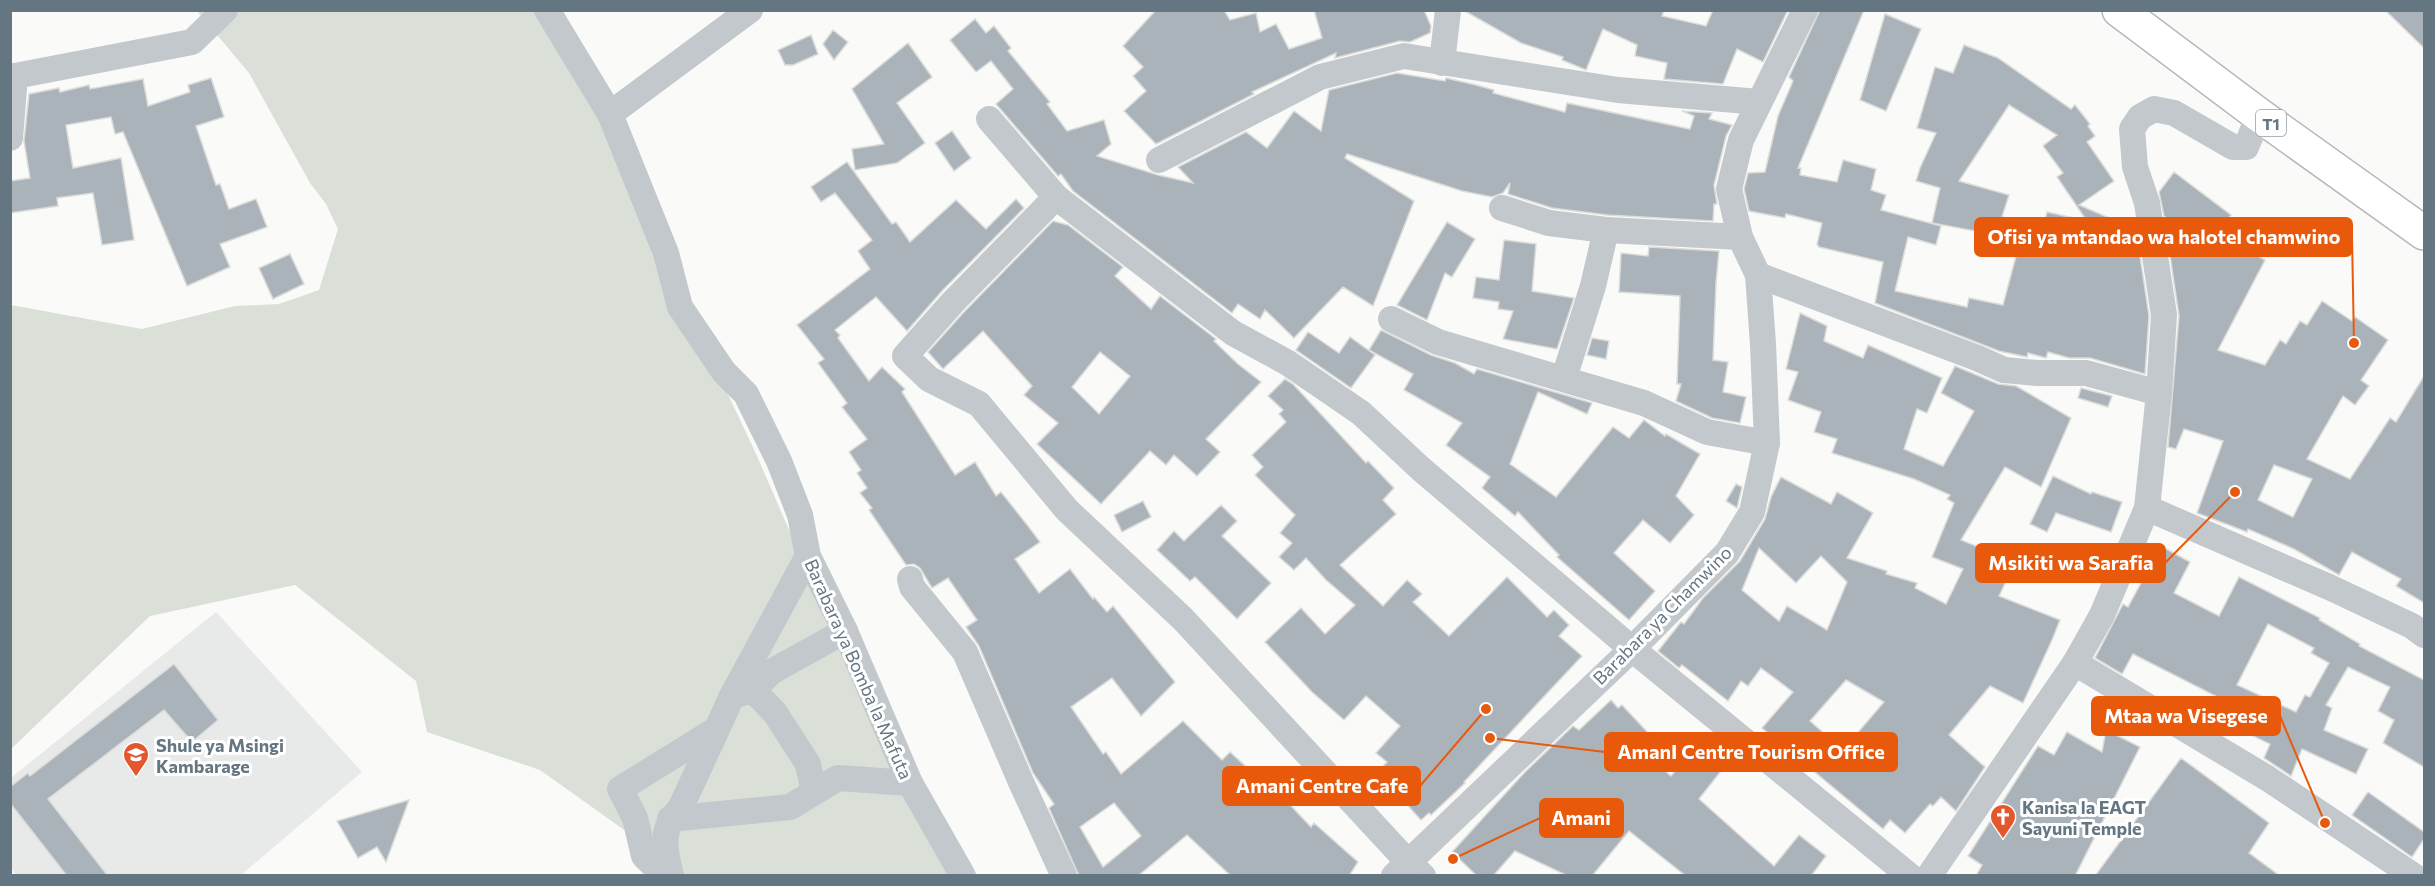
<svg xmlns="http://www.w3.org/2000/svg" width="2435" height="886" viewBox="0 0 2435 886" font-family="Commissioner,sans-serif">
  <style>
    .built { fill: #e8e9e9 }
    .green { fill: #dadfd7 }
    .building { fill: #aab3b9; stroke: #dcdcda; stroke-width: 1.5; fill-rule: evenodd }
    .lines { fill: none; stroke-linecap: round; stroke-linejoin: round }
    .highway-casing { stroke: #b4b9bd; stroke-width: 36 }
    .minor { stroke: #c3c8cc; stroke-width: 26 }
    .highway { stroke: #fff; stroke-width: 33 }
    .labels { text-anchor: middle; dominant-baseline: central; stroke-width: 6; stroke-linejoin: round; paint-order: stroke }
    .shield { fill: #fff; stroke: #939fa8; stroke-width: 1.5 }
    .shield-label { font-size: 16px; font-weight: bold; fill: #657683 }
    .street-label { font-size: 18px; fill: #657683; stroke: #fff }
    .poi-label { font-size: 18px; font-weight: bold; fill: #657683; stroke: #fff; text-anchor: start }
    .leader { fill: none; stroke: #e8590c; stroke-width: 2 }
    .callout-dot { fill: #e8590c; stroke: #fff; stroke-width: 2 }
    .callout { fill: #e8590c; stroke: #e8590c; stroke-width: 2 }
    .callout-label { font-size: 20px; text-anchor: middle; font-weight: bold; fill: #fff }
  </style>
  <rect width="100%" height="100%" fill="#fafaf8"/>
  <path class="built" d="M216,612L362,772L241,875L16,876L11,867V778Z"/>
  <path class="green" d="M197,11H542L601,124L757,456L809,576L960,875H676L665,859L540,770L427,732L416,681L295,585L150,616L11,749V305L142,329L235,306L279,304L319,290L338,229L326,204L310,183L249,73Z"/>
  <g class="building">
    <path d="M1156,10H1224L1230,20L1256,13L1260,32L1276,24L1289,49L1322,38L1314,10H1424L1431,26L1430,33L1410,42L1400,41L1335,58L1336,53L1252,92L1254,94L1156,144L1124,111L1146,91L1133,76L1143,67L1123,46Z"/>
    <path d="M1463,10H1664L1662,16L1706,26L1713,10H1788L1763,62L1737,49L1723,84L1664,79L1667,63L1635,56L1637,45L1603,29L1586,70L1562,60L1563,57L1521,43Z"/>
    <path d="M1820,10H1864L1798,168H1801L1800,175L1837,182L1843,160L1876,169L1871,190L1886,195L1881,210L1941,226L1936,245L1908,237L1895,291L1967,307L1969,298L2003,305L2016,256L1993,250L1997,235L1932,223L1940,188L1916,181L1920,168L1936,133L1917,128L1935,67L1953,73L1964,45L1998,58L2071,109L2075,105L2090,124L2088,126L2095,136L2087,142L2114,181L2079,205L2114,220L2107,236H2137L2149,316L2145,374L2090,358H2069L2048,352L2046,358L2028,353L2027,357L1999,351L1875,303L1883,262L1819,247L1817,244L1822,223L1786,214L1785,218L1749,211L1744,189L1748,173L1765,172L1778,116L1793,81L1789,77ZM2009,105L2057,135L2043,146L2063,173L2057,177L2087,221L2047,212L2044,224L2002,217L2009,195L1959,181Z"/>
    <path d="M2385,10H2424V48Z"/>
    <path d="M1885,14L1921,29L1886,111L1860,100Z"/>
    <path d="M975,19L986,33L994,26L1011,48L1008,51L1050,102L1047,104L1067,131L1104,120L1111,144L1097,156L1158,175L1193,183L1178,167L1246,132L1267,148L1294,111L1321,131L1329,90L1397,73L1445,81L1446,78L1476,85L1494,90L1493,93L1565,112L1567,103L1690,129L1694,116L1682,111L1712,113L1709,119L1732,125L1726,136L1714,185L1717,204H1714L1713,221L1607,215L1552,208L1508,194L1510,183L1503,193L1492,197L1462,191L1347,154L1345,158L1414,201L1373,306L1343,287L1294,338L1265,310L1260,319L1238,304L1232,313L1073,191L1061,174L1058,176L996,104L1013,89L991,61L976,72L950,40Z"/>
    <path d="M833,30L848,42L834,60L823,44Z"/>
    <path d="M811,35L818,54L793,65H785L778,50Z"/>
    <path d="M908,43L932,77L897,103L925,143L897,163L855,170L852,149L884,144L852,89Z"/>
    <path d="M211,78L224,117L196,126L216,185L220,184L229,209L256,199L267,227L220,244L230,267L187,286L123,132L115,134L111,117L66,125L73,168L121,158L134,240L102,245L93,193L57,198L58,206L10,213V181L30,178L24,141L29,94L59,88L60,92L89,85L90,89L143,79L148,106L190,92L188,85Z"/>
    <path d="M952,131L971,158L954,171L935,143Z"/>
    <path d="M847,162L892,224L896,222L910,242L956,200L986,229L1016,199L1024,208L942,291L907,331L876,297L835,330L840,335L838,338L869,381L882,367L905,389L902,392L955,475L975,462L996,496L1001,492L1028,526L1040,542L1015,559L1039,593L1070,569L1093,599L1094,597L1107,612L1113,606L1175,682L1141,716L1112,678L1071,707L1103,754L1106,752L1121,774L1183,721L1222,760L1230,752L1276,794L1278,792L1311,827L1314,823L1358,862L1349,876H1231L1187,835L1138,876H1079L1049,808L1054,804L1033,773L979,646L966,627L977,620L948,578L932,588L920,568L914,564L906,565L869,510L872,508L860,493L867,488L857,473L861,470L849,452L867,439L842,407L847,403L818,363L824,359L797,325L870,269L858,251L872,240L835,193L821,202L811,187ZM1114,803L1141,836L1103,867L1080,827Z"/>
    <path d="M2174,172L2231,215L2227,220L2242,230L2234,243L2265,260L2218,350L2265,365L2280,340L2286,344L2300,321L2307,325L2322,301L2352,321L2355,317L2388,340L2361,380L2369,386L2355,405L2343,396L2307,459L2350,479L2390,418L2396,422L2424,376V603L2396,586L2401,579L2352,552L2339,575L2294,549L2248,529L2247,532L2197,513L2223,441L2184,429L2176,449L2168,447L2179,316L2167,235H2190L2164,216L2159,192ZM2274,465L2312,479L2293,517L2258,500Z"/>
    <path d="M1053,221L1068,225L1123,267L1115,276L1151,309L1160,296L1216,339L1214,341L1238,364L1261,382L1206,439L1220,452L1197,476L1174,455L1166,465L1150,451L1101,504L1037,444L1058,423L1024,395L1032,386L983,331L943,369L928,352L964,312ZM1100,352L1130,376L1099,414L1072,387Z"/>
    <path d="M1447,222L1475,239L1452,277L1445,273L1427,320L1397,305Z"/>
    <path d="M1504,240L1536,244L1532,291L1574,298L1557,349L1503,339L1513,311L1498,309L1499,302L1473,298L1476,277L1499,280Z"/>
    <path d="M1649,247L1719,251L1716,283L1713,360L1728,362L1723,392L1746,397L1740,423L1712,418L1676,401L1681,384H1677L1680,296L1619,292L1621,253L1648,256Z"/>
    <path d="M290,254L304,284L273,299L259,268Z"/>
    <path d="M1800,313L1827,326L1824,341L1863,358L1868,345L1942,378L1927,413L1917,409L1904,449L1943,466L1974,411L1941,393L1955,366L1998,384L2016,386L2071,418L2041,487L2005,467L1961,540L2015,562L1999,596L2060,620L2052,640L2023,703L1990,686L1949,735L1985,767L1956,811L1941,797L1933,806L1930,804L1905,833L1890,820L1883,829L1762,728L1793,692L1761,668L1748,686L1741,681L1728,701L1682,665L1679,668L1658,651L1681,622L1684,624L1703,598L1740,561L1765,519L1771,497L1781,477L1831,504L1837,492L1873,513L1847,558L1887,571L1886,574L1917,583L1915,588L1946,604L1963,569L1932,557L1954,503L1947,499L1950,495L1914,479L1832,453L1837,439L1814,432L1821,412L1788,400L1798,372L1786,369ZM1759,548L1796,583L1821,556L1847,582L1827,630L1787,606L1779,621L1742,590ZM1846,680L1884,702L1843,750L1810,721Z"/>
    <path d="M1381,330L1431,355L1455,363L1474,374L1477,369L1592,403L1587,414L1538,392L1510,464L1556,497L1613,427L1629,438L1644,420L1665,436L1666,434L1700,454L1676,496L1694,515L1670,543L1643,520L1614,553L1655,591L1629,620L1557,557L1559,555L1518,512L1515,516L1482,488L1490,477L1446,445L1462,423L1404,390L1413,374L1369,350Z"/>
    <path d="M1308,332L1339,353L1350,337L1375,355L1351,388L1296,350Z"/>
    <path d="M1592,338L1609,341L1606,359L1587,355Z"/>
    <path d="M1285,379L1293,384L1366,463L1368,461L1394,488L1383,500L1396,514L1340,565L1383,606L1407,580L1422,594L1413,602L1449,636L1507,577L1547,617L1554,610L1569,625L1559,636L1582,656L1464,782L1465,783L1431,815L1429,813L1421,820L1390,786L1381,796L1367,783L1387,762L1376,753L1400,726L1366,696L1344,720L1312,692L1265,642L1301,608L1325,634L1355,605L1326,580L1306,558L1294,570L1279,557L1292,543L1280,533L1295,515L1255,475L1263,467L1252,455L1286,422L1279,414L1283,410L1268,396Z"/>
    <path d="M2081,388L2112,396L2108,407L2078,398Z"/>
    <path d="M2053,476L2091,494L2092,492L2122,502L2111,532L2056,513L2047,532L2030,524Z"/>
    <path d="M1736,484L1742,487L1737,508L1726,501Z"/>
    <path d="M1143,501L1151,517L1122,532L1114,515Z"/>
    <path d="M1221,505L1237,521L1222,536L1271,583L1237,619L1195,577L1190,581L1157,550L1174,531L1184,541Z"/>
    <path d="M2161,546L2190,562L2174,593L2219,616L2239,577L2320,618L2319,620L2360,644L2359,646L2424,680V767L2383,743L2394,720L2378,711L2390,687L2348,667L2326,705L2332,708L2324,730L2368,749L2356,774L2302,749L2291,776L2264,758L2270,744L2251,735L2259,718L2133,654L2122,674L2095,658L2123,604L2128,607ZM2268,624L2314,648L2311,653L2329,663L2310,697L2305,695L2296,712L2237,685Z"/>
    <path d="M174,664L218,720L192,742L164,710L48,799L108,876H67L10,803V787L28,773L30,776Z"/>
    <path d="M1611,700L1618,708L1622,705L1652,737L1640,749L1671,776L1693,749L1721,771L1699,799L1774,866L1799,835L1826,856L1811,876H1686L1629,831L1592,876H1568L1515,851L1493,876H1477L1452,852L1525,772L1573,726L1579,730Z"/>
    <path d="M2106,730L2140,747L2075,876H1976L1982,865L1968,856L2038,746L2054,755L2067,732L2102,752Z"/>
    <path d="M2181,758L2269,823L2249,853L2280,876H2095Z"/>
    <path d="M2368,792L2424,832V839L2412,857L2352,815Z"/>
    <path d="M409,800L386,862L377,847L358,858L337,821Z"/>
  </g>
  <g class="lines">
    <defs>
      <path id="highway" d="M2119,10L2259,115L2424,233"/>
    </defs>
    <use href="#highway" class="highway-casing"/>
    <g class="minor">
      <path d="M547,10L610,114L666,253L680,307L724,372L746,394L779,461L800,515L808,556L845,631L910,783L963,876"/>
      <path d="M1442,63L1448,10"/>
      <path d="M10,77L192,42L225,10"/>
      <path d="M610,114L750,10"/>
      <path d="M989,119L1056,197L1233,333L1288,363L1361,413L1421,469L1632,649L1910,876"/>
      <path d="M10,138L15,76"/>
      <path d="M1159,160L1320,77L1404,56L1618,90L1759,102"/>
      <path d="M1056,197L953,302L905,356L929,379L979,404L1067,510L1183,619L1407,861L1423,876"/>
      <path d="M1502,208L1549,223L1606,230L1740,237"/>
      <path d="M1758,275L1977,358L2004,370L2037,373H2086L2159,393"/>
      <path d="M1391,319L1438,342L1644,403L1707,432L1767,443"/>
      <path d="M1564,378L1593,286L1606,230"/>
      <path d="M2147,508L2329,587L2412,626L2424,635"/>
      <path d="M910,579L912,587L965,652L1021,782L1064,876"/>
      <path d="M2075,663L2267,778L2414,876"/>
      <path d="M753,690L775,713L808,764L814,792"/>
      <path d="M732,696L753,690L771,672L845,631"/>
      <path d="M670,819L790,807L838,778L910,783"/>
      <path d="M665,876L644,856L635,818L620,789L717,729L732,696L808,556"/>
      <path d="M671,876C665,850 659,830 680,809L717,729"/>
      <path d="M1394,876L1632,649L1727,553L1752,512L1767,443L1763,344L1758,275L1740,237L1729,189L1741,140L1805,10"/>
      <path d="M1929,876L2075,663L2102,615L2147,508L2159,393L2164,315L2147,203L2135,167L2132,129L2140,117L2154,109L2174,113L2233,147H2246L2259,115"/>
    </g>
    <use href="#highway" class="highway"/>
  </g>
  <defs>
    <symbol id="school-pin" viewBox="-11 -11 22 30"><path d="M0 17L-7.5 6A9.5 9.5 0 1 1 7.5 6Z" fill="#e4572e" stroke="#fff"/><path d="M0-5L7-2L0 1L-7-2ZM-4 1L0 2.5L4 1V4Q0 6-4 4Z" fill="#fff"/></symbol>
    <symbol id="church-pin" viewBox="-11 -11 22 30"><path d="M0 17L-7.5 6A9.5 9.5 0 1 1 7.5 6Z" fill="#e4572e" stroke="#fff"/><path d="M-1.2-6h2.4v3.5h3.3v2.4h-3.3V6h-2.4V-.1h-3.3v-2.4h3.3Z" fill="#fff"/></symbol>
  </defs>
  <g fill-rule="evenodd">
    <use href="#school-pin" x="121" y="740" width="30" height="40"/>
    <use href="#church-pin" x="1988" y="802" width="30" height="40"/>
  </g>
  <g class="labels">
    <rect class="shield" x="2256" y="110" width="30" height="26" rx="4.5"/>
    <g class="shield-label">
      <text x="2271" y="123">T1</text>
    </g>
    <g class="street-label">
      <text transform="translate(1662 615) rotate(-45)">Barabara ya Chamwino</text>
      <text transform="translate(859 669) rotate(66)">Barabara ya Bomba la Mafuta</text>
    </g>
    <g class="poi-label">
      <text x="156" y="745">Shule ya Msingi<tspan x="156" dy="21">Kambarage</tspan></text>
      <text x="2022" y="807">Kanisa la EAGT<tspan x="2022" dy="21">Sayuni Temple</tspan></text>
    </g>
  </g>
  <path class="leader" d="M2354 343L2352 237M2235 492L2165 563M2325 823L2280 716M1490 738L1605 752M1486 709L1420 786M1453 859L1540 818"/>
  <g class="callout-dot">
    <circle cx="2354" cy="343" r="6"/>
    <circle cx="2235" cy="492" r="6"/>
    <circle cx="2325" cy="823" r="6"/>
    <circle cx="1490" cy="738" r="6"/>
    <circle cx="1486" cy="709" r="6"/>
    <circle cx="1453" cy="859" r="6"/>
  </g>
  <g class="callout">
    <rect x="1975" y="218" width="377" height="38" rx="6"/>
    <rect x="1976" y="544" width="189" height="38" rx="6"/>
    <rect x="2092" y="697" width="188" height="38" rx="6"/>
    <rect x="1605" y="733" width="292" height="38" rx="6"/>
    <rect x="1223" y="767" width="197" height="38" rx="6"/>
    <rect x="1540" y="799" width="83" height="38" rx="6"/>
  </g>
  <g class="callout-label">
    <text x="2164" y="244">Ofisi ya mtandao wa halotel chamwino</text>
    <text x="2071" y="570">Msikiti wa Sarafia</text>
    <text x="2186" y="723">Mtaa wa Visegese</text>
    <text x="1751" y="759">AmanI Centre Tourism Office</text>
    <text x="1322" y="793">Amani Centre Cafe</text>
    <text x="1581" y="825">Amani</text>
  </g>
  <rect width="2435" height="886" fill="none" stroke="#657683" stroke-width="24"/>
</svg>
